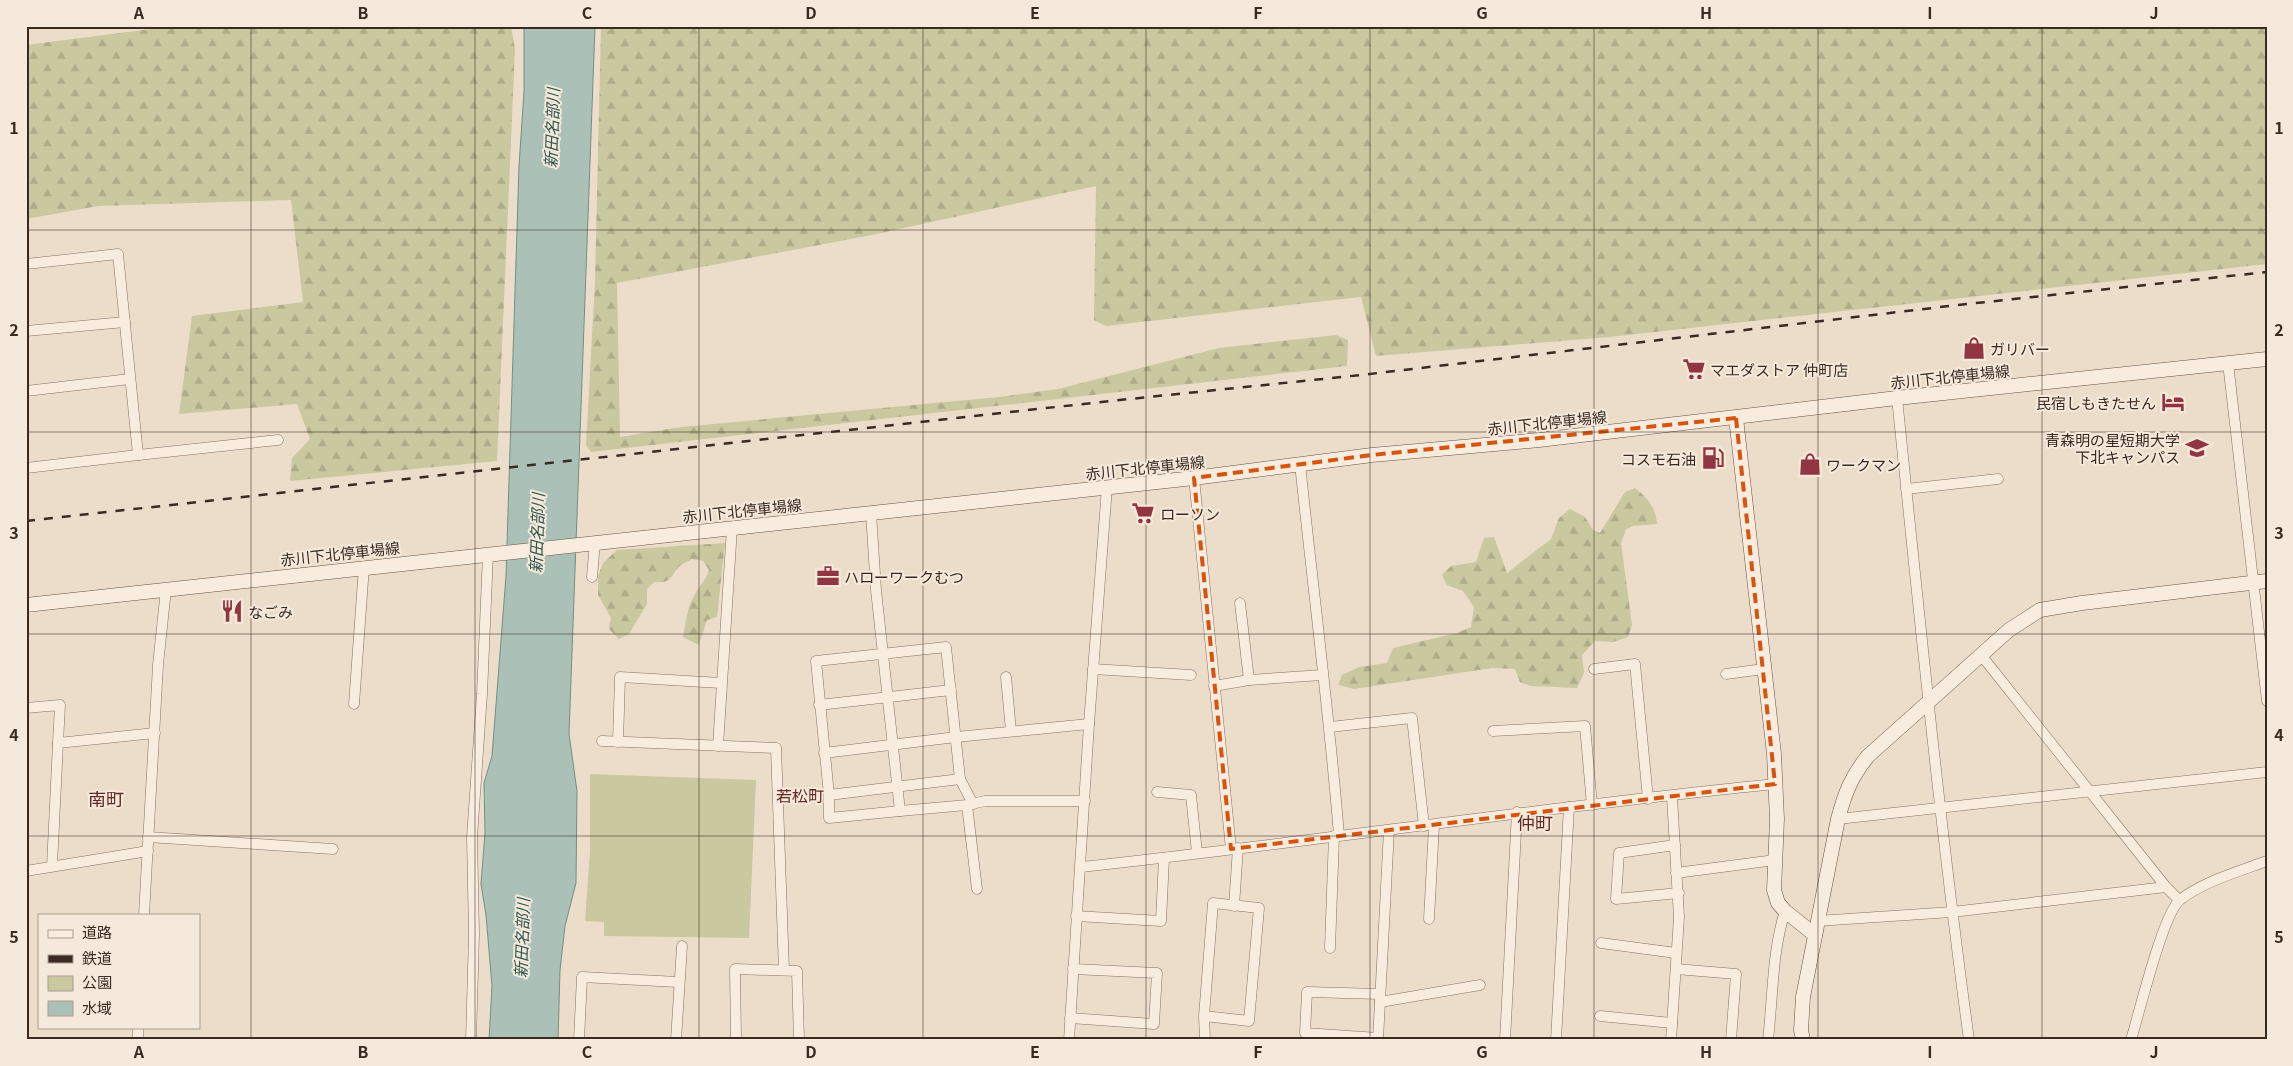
<svg xmlns="http://www.w3.org/2000/svg" width="2293" height="1066" viewBox="0 0 2293 1066" font-family="Georgia,'Noto Sans JP',serif">
  <style>
    .forest { fill: url(#forest-firs) }
    .park { fill: #cac89f }
    .water { fill: #abc1b7; stroke: #728f83 }
    .lines { fill: none; stroke-linecap: round; stroke-linejoin: round }
    .street-casing { stroke: #886f60; stroke-width: 11 }
    .secondary-casing { stroke: #6a5143; stroke-width: 15 }
    .street { stroke: #f7ecde; stroke-width: 10 }
    .secondary { stroke: #f7ecde; stroke-width: 14 }
    .rail { stroke: #3a2a22; stroke-width: 2.5; stroke-dasharray: 9 9; stroke-linecap: butt }
    .marked { fill: none; stroke: #d7540e; stroke-width: 4; stroke-dasharray: 10 6; stroke-linejoin: round }
    .grid { fill: none; stroke: #3a2a22; stroke-width: 1; stroke-opacity: 0.55 }
    .labels { text-anchor: middle; dominant-baseline: central; stroke-width: 4; stroke-linejoin: round; paint-order: stroke }
    .poi-label { font-size: 15px; fill: #3a2a22; stroke: #f4e9da; text-anchor: start }
    .street-label { font-size: 15px; fill: #3a2a22; stroke: #f4e9da }
    .water-label { font-size: 16px; font-style: italic; fill: #335850; stroke: #f4e9da }
    .neighbourhood-label { font-size: 16px; fill: #632925; stroke: #f4e9da }
    .quarter-label { font-size: 18px; fill: #632925; stroke: #f4e9da }
    .neatline { fill: none; stroke: #3a2a22; stroke-width: 2 }
    .grid-label { font-size: 16px; text-anchor: middle; font-weight: bold; fill: #3a2a22 }
  </style>
  <defs>
    <pattern id="forest-firs" width="22" height="20" patternUnits="userSpaceOnUse" patternTransform="scale(1.25)"><rect width="22" height="20" fill="#cac89f"/><path d="M5 1l3.5 6h-7zM16 11l3.5 6h-7z" fill="#aeac89"/></pattern>
  </defs>
  <rect width="100%" height="100%" fill="#ecddcb"/>
  <g class="forest">
    <path d="M175,26H511L515,49L497,461L290,481L292,458L310,439L297,404L179,414L192,316L303,302L291,200L98,206L26,219V45Z"/>
    <path d="M601,26H2267V264L1610,337L1376,356L1361,297L1106,326L1094,320L1096,186L872,235L617,283L620,437L681,427L999,397L1058,389L1219,348L1336,335L1348,340L1347,366L591,452L586,445L595,281Z"/>
    <path d="M1635,488C1648,498 1656,509 1657,524L1633,526L1626,529L1621,543L1632,625L1628,637L1613,642L1595,641L1582,655L1584,673L1577,688L1530,686L1520,682L1515,669L1492,668L1354,689L1338,685L1342,675L1359,667L1387,663L1393,648L1457,633L1471,627L1474,607L1463,591L1447,585L1442,575L1451,566L1476,562L1484,538L1494,537L1507,573L1551,539L1559,518L1570,509L1585,517L1593,530L1600,533L1625,492Z"/>
    <path d="M725,543L717,617L707,620L699,645L683,637C686,622 687,607 695,594C700,585 706,580 709,570L703,561L692,559C689,561 684,563 681,565C669,576 673,584 654,582L647,589V604L629,634L619,639L609,629L611,618L598,595V576L603,563L617,550Z"/>
  </g>
  <path class="park" d="M590,774L756,780L749,938L604,936V922L585,921L590,851Z"/>
  <path class="water" d="M524,26H595L569,734L577,791L576,883L565,926L560,970L558,1040H489L492,986L486,915L481,884L485,833L484,783L492,756L506,576L519,166L524,92Z"/>
  <g class="lines">
    <defs>
      <g id="street">
        <path d="M26,264L118,254L138,455L26,468"/>
        <path d="M26,331L125,322"/>
        <path d="M2228,363L2267,701"/>
        <path d="M26,391L130,379"/>
        <path d="M1897,398C1919,612 1940,826 1969,1040"/>
        <path d="M138,455L278,440"/>
        <path d="M1300,464C1313,588 1329,712 1339,835"/>
        <path d="M1194,478L1231,849"/>
        <path d="M1906,489L1998,479"/>
        <path d="M871,513L876,590L900,811L967,805L985,801H1085"/>
        <path d="M592,577L595,542"/>
        <path d="M1240,603L1249,680"/>
        <path d="M1981,655L2166,887L2179,900"/>
        <path d="M1093,669L1191,675"/>
        <path d="M1594,669L1635,664L1648,799"/>
        <path d="M1726,674L1764,669"/>
        <path d="M1006,677L1011,731"/>
        <path d="M1214,686L1249,680L1322,675"/>
        <path d="M354,704L364,567"/>
        <path d="M819,705L951,690"/>
        <path d="M26,708L60,705L58,743"/>
        <path d="M1330,727L1412,718L1424,826"/>
        <path d="M1493,731L1585,726L1592,805"/>
        <path d="M602,741L776,748L784,970"/>
        <path d="M618,742L620,677L721,683"/>
        <path d="M718,746L732,528"/>
        <path d="M824,753L956,737L1089,724"/>
        <path d="M960,779L973,804"/>
        <path d="M1157,792L1191,795L1197,853"/>
        <path d="M829,795L960,779L946,647L816,661L829,795V818L900,811"/>
        <path d="M967,805L977,889"/>
        <path d="M1838,819L2267,772"/>
        <path d="M148,837L333,849"/>
        <path d="M1675,845L1619,853L1616,899L1679,893"/>
        <path d="M52,866L58,743L155,733"/>
        <path d="M1081,867C1312,842 1543,807 1775,784"/>
        <path d="M26,871L148,851"/>
        <path d="M1676,873L1775,860"/>
        <path d="M1234,906L1238,848"/>
        <path d="M144,915L158,665L166,589"/>
        <path d="M1076,916L1161,921L1164,858"/>
        <path d="M1429,919L1434,825"/>
        <path d="M1817,921L1952,912L2166,887"/>
        <path d="M1601,943L1676,953"/>
        <path d="M1330,948L1334,836"/>
        <path d="M1676,969L1736,974L1731,1040"/>
        <path d="M1380,1002L1480,985"/>
        <path d="M1204,1016L1249,1021L1259,908L1213,903L1204,1016L1205,1040"/>
        <path d="M1600,1016L1672,1023"/>
        <path d="M1070,1018L1154,1024L1157,973L1073,969"/>
        <path d="M1378,1038L1305,1033L1307,992L1380,994"/>
        <path d="M138,1040V1027"/>
        <path d="M471,1040L474,934L472,837L482,694L488,554"/>
        <path d="M579,1040L582,977L678,982"/>
        <path d="M676,1040L682,946"/>
        <path d="M736,1040L735,969L797,971L799,1040"/>
        <path d="M1069,1040L1089,724L1107,487"/>
        <path d="M1378,1040L1389,830"/>
        <path d="M1505,1040L1517,812"/>
        <path d="M1556,1040L1569,807"/>
        <path d="M1671,1040L1679,917L1672,797"/>
        <path d="M1768,1040C1773,997 1772,952 1785,911"/>
        <path d="M2131,1040C2139,1014 2163,913 2180,900C2202,882 2240,871 2267,861"/>
      </g>
      <g id="secondary">
        <path d="M1736,418L1774,754L1777,819L1774,890L1778,903L1785,911L1815,935"/>
        <path d="M26,605L1194,478L1372,455L1539,440L1897,398L2267,359"/>
        <path d="M1803,1040L1801,1030L1803,997L1838,819C1845,793 1851,777 1868,756L2009,630L2040,610L2082,603L2267,581"/>
      </g>
    </defs>
    <use href="#street" class="street-casing"/>
    <use href="#secondary" class="secondary-casing"/>
    <use href="#street" class="street"/>
    <use href="#secondary" class="secondary"/>
    <path class="rail" d="M26,521L1110,401L1361,375L1958,305L2267,272"/>
  </g>
  <path class="marked" d="M1736,418L1775,784L1231,849L1194,478L1372,455Z"/>
  <path class="grid" d="M251,26V1040M475,26V1040M699,26V1040M923,26V1040M1146,26V1040M1370,26V1040M1594,26V1040M1818,26V1040M2042,26V1040M26,230H2267M26,432H2267M26,634H2267M26,836H2267"/>
  <defs>
    <symbol id="shop-bare" viewBox="-9 -9 18 18"><path d="M-5-2.5h2.3a2.7 3.5 0 0 1 5.4 0H5L5.5 6h-11ZM-1.5-2.5h3a1.5 2.3 0 0 0-3 0Z" fill="#923543" stroke="#f4e9da" stroke-width="2.5" paint-order="stroke"/></symbol>
    <symbol id="supermarket-bare" viewBox="-9 -9 18 18"><path d="M-6-5.5h2.5l.6 2H6L4.5 2H-2.5L-4.4-4H-6ZM-1.5 3.2a1.3 1.3 0 1 0 .1 0ZM3 3.2a1.3 1.3 0 1 0 .1 0Z" fill="#923543" stroke="#f4e9da" stroke-width="2.5" paint-order="stroke"/></symbol>
    <symbol id="hotel-bare" viewBox="-9 -9 18 18"><path d="M-6-4.5h1.5V1H6V5H4.5V3h-9V5H-6ZM-4 0a1.8 1.8 0 1 1 3.6 0ZM.5 0V-2.5h3Q6-2.5 6 0Z" fill="#923543" stroke="#f4e9da" stroke-width="2.5" paint-order="stroke"/></symbol>
    <symbol id="university-bare" viewBox="-9 -9 18 18"><path d="M0-5L7-2L0 1L-7-2ZM-4 1L0 2.5L4 1V4Q0 6-4 4Z" fill="#923543" stroke="#f4e9da" stroke-width="2.5" paint-order="stroke"/></symbol>
    <symbol id="fuel-bare" viewBox="-9 -9 18 18"><path d="M-5.5-6h7V0h2V4h1.3V-2.5L3-4.5l.8-.8L6-3V5H2.5V1h-1V6h-7ZM-4.2-4.7v3.2H.2V-4.7Z" fill="#923543" stroke="#f4e9da" stroke-width="2.5" paint-order="stroke"/></symbol>
    <symbol id="office-bare" viewBox="-9 -9 18 18"><path d="M-6-3h4V-5.5h4V-3h4V5H-6ZM-1-4.5V-3h2v-1.5ZM-6 0V1H6V0Z" fill="#923543" stroke="#f4e9da" stroke-width="2.5" paint-order="stroke"/></symbol>
    <symbol id="restaurant-bare" viewBox="-9 -9 18 18"><path d="M-5-6h1v4h1v-4h1v4h1v-4h1v5L-1.5 .5V6h-2V.5L-5-1ZM5-6V6H3V1.5H1.5Q1.5-4 5-6Z" fill="#923543" stroke="#f4e9da" stroke-width="2.5" paint-order="stroke"/></symbol>
  </defs>
  <g fill-rule="evenodd">
    <use href="#shop-bare" x="1958" y="332" width="32" height="32"/>
    <use href="#supermarket-bare" x="1678" y="353" width="32" height="32"/>
    <use href="#hotel-bare" x="2157" y="386" width="32" height="32"/>
    <use href="#university-bare" x="2181" y="432" width="32" height="32"/>
    <use href="#fuel-bare" x="1697" y="442" width="32" height="32"/>
    <use href="#shop-bare" x="1794" y="448" width="32" height="32"/>
    <use href="#supermarket-bare" x="1127" y="497" width="32" height="32"/>
    <use href="#office-bare" x="812" y="560" width="32" height="32"/>
    <use href="#restaurant-bare" x="216" y="595" width="32" height="32"/>
  </g>
  <g class="labels">
    <g class="poi-label">
      <text x="1990" y="348">ガリバー</text>
      <text x="1710" y="369">マエダストア 仲町店</text>
      <text x="2156" y="402" text-anchor="end">民宿しもきたせん</text>
      <text x="2180" y="439" text-anchor="end">青森明の星短期大学<tspan x="2180" dy="17">下北キャンパス</tspan></text>
      <text x="1696" y="458" text-anchor="end">コスモ石油</text>
      <text x="1826" y="464">ワークマン</text>
      <text x="1160" y="513">ローソン</text>
      <text x="844" y="576">ハローワークむつ</text>
      <text x="248" y="611">なごみ</text>
    </g>
    <g class="street-label">
      <text transform="translate(1950 376) rotate(-6)">赤川下北停車場線</text>
      <text transform="translate(1547 422) rotate(-6)">赤川下北停車場線</text>
      <text transform="translate(1145 467) rotate(-6)">赤川下北停車場線</text>
      <text transform="translate(742 510) rotate(-6)">赤川下北停車場線</text>
      <text transform="translate(340 553) rotate(-6)">赤川下北停車場線</text>
    </g>
    <g class="water-label">
      <text transform="translate(551 128) rotate(-88)">新田名部川</text>
      <text transform="translate(536 533) rotate(-88)">新田名部川</text>
      <text transform="translate(521 938) rotate(-88)">新田名部川</text>
    </g>
    <g class="neighbourhood-label">
      <text x="800" y="795">若松町</text>
    </g>
    <g class="quarter-label">
      <text x="106" y="798">南町</text>
      <text x="1535" y="822">仲町</text>
    </g>
  </g>
  <rect width="2293" height="1066" fill="none" stroke="#f4e9da" stroke-width="55"/>
  <rect x="38" y="914" width="162" height="115" fill="#f4e9da" stroke="#aa9d90"/>
  <rect x="48" y="930" width="25" height="8" fill="#f7ecde" stroke="#aa9d90"/>
  <text x="82" y="938" font-size="15" fill="#3a2a22">道路</text>
  <rect x="48" y="955" width="25" height="8" fill="#3a2a22" stroke="#aa9d90"/>
  <text x="82" y="964" font-size="15" fill="#3a2a22">鉄道</text>
  <rect x="48" y="976" width="25" height="15" fill="#cac89f" stroke="#aa9d90"/>
  <text x="82" y="988" font-size="15" fill="#3a2a22">公園</text>
  <rect x="48" y="1001" width="25" height="15" fill="#abc1b7" stroke="#aa9d90"/>
  <text x="82" y="1014" font-size="15" fill="#3a2a22">水域</text>
  <rect x="28" y="28" width="2238" height="1010" class="neatline"/>
  <g class="grid-label">
    <text x="139" y="19">A</text>
    <text x="363" y="19">B</text>
    <text x="587" y="19">C</text>
    <text x="811" y="19">D</text>
    <text x="1035" y="19">E</text>
    <text x="1258" y="19">F</text>
    <text x="1482" y="19">G</text>
    <text x="1706" y="19">H</text>
    <text x="1930" y="19">I</text>
    <text x="2154" y="19">J</text>
    <text x="14" y="134">1</text>
    <text x="2279" y="134">1</text>
    <text x="14" y="336">2</text>
    <text x="2279" y="336">2</text>
    <text x="14" y="539">3</text>
    <text x="2279" y="539">3</text>
    <text x="14" y="741">4</text>
    <text x="2279" y="741">4</text>
    <text x="14" y="943">5</text>
    <text x="2279" y="943">5</text>
    <text x="139" y="1058">A</text>
    <text x="363" y="1058">B</text>
    <text x="587" y="1058">C</text>
    <text x="811" y="1058">D</text>
    <text x="1035" y="1058">E</text>
    <text x="1258" y="1058">F</text>
    <text x="1482" y="1058">G</text>
    <text x="1706" y="1058">H</text>
    <text x="1930" y="1058">I</text>
    <text x="2154" y="1058">J</text>
  </g>
</svg>
